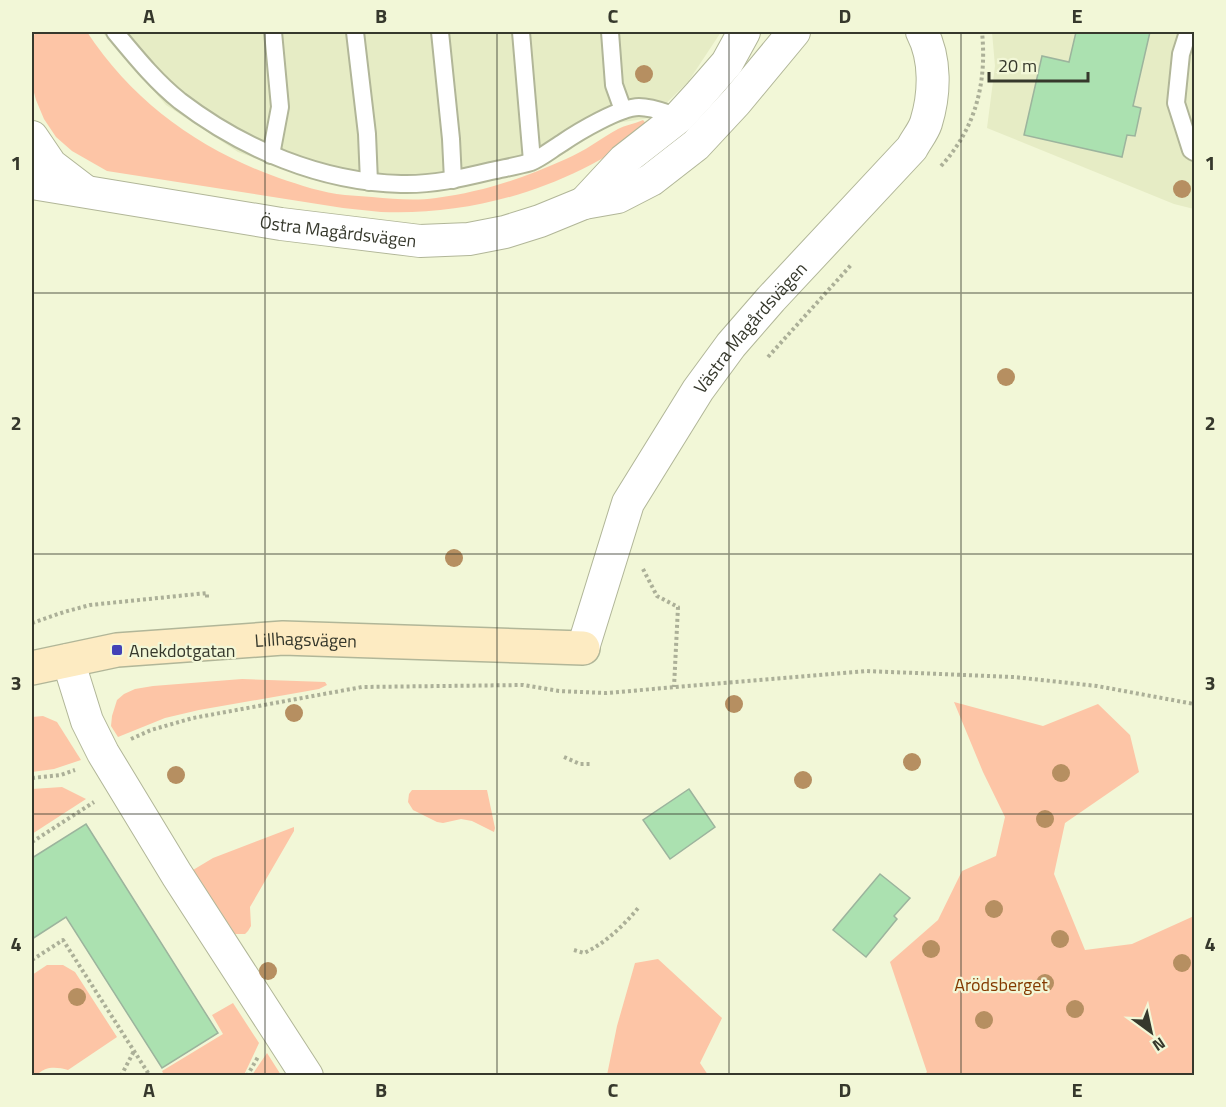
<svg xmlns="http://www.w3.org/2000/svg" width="1226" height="1107" viewBox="0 0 1226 1107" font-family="'Titillium Web',sans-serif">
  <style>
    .built { fill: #e6ecc5 }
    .green { fill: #fdc5a6 }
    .building { fill: #abe1b0; stroke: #9cb49d; stroke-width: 1.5 }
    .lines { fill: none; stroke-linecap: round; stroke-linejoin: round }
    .service-casing { stroke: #b1b698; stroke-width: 20 }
    .minor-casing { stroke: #b1b698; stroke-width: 34 }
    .secondary-casing { stroke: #b1b698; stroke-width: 36 }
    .path { stroke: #acb098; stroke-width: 4; stroke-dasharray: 3 3; stroke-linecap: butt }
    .service { stroke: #fff; stroke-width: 16 }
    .minor { stroke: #fff; stroke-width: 32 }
    .secondary { stroke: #fdebc2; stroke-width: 33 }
    .tree { fill: #b68f61 }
    .grid { fill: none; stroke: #36382c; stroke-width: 1.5; stroke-opacity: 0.55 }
    .poi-dot { fill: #4242b7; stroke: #f2f7d7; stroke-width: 2 }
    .labels { text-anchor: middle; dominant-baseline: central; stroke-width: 4.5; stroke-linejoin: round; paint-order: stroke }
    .street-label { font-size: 18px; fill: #36382c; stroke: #f2f7d7 }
    .poi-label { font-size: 18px; fill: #36382c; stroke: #f2f7d7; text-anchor: start }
    .park-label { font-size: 18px; fill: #843a00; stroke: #f2f7d7 }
    .neatline { fill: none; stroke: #36382c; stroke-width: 2 }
    .grid-label { font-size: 20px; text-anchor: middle; font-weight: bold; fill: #36382c }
  </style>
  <rect width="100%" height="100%" fill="#f2f7d7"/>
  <g class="built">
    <path d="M102,32H721L688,82L651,118L616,123L509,174L411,191L318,181L238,152L166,105Z"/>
    <path d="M992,32H1194V209L1174,204L987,128L995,66Z"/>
  </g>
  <g class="green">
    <path d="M35,32H87C133,102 200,150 279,178C300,185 323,193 345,195C354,196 363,196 372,197C394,199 415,201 436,198C483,192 524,178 566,159C585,151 600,139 618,129C625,125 635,124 643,120L649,127C574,186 476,216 381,212L343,208L107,171L72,151L56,137L44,119L36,100L32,85V45Z"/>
    <path d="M242,679L325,682L327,685L319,689L199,710L165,718L118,737L111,726L112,716L117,700L124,694L135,689L153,686Z"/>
    <path d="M954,702L1043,726L1098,704L1130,735L1139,772L1065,823L1054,874L1085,950L1132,944L1194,916V1075H924L927,1072L890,962L938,920L962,871L996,856L1005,817L983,772Z"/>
    <path d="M43,716L57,722L81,760L54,769L32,772V717Z"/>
    <path d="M62,787L86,799L32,834V789Z"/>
    <path d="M412,790H487L495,828L494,832L472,821L461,819L443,823L437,822L413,810L408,802L409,794Z"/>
    <path d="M294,827V831L250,907L251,926L248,931L245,934H235L193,870L213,858Z"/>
    <path d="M658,959L722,1018L700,1063L708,1075H607L617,1026L635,963Z"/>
    <path d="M47,965H63L75,972L117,1037L68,1070C56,1067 46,1066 37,1075H32V975Z"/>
    <path d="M233,1003L259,1043L244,1075H164L162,1071L223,1034L212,1015Z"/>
    <path d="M267,1053L281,1075H282H252Z"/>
  </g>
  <g class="building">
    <path d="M1076,32H1150L1133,106L1141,108L1135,136L1127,135L1122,157L1024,135L1042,56L1069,62Z"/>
    <path d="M689,789L715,827L670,859L643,820Z"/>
    <path d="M86,824L218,1033L162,1068L66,917L32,939V858Z"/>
    <path d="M880,874L910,898L894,916L897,919L866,957L833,930Z"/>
  </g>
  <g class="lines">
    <defs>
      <g id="service">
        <path d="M115,32C135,56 155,81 180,101C243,149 321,182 401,184C432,185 462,178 491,171C504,168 518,166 531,162C541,158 552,149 562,143C578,132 620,107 639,107C653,107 666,113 679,117"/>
        <path d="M355,32L367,134L369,182"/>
        <path d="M440,32L451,139L453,180"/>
        <path d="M521,32L532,161"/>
        <path d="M610,32L614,85L623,110"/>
        <path d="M1188,32L1181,54L1176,103L1191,150L1194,152"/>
        <path d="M271,155L280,107L273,32"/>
      </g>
      <g id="minor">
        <path d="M32,137L51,165L85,191"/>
        <path id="s1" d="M32,183L281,224L420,241L469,239L505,232L540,221L584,203L618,197L651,180L696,145L736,102L794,32"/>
        <path d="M584,203L624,160L679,117L700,94L727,63L744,32"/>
        <path id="s2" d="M583,648L628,503L698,390L731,345L771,299L912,148C916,140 923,132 926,123C935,94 936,59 922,32"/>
        <path d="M68,660L87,721L103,753L177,875L307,1076"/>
      </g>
      <g id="secondary">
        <path id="s3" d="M32,668L117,650L283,638L583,648"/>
      </g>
    </defs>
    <use href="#service" class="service-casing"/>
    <use href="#minor" class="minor-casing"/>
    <use href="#secondary" class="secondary-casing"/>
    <g class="path">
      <path d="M941,166C976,128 987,82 982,32"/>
      <path d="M768,357L851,265"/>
      <path d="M643,569L657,596L678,607L674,687"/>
      <path d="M32,623L64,612L90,605L207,593V598"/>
      <path d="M131,739L151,730L193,718L362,687L523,685L559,691L606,693L866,671L1014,677L1097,686L1194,704"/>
      <path d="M564,757L580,764H591"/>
      <path d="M32,778L61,775L75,770"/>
      <path d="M32,842L94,802"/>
      <path d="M574,950L584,953C606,943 624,925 639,907"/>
      <path d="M32,960L63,940L150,1076"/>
      <path d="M121,1076L134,1051"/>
      <path d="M247,1076L258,1057"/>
    </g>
    <use href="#service" class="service"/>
    <use href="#minor" class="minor"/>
    <use href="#secondary" class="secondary"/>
  </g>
  <g class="tree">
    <circle cx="644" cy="74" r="9"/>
    <circle cx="1182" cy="189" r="9"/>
    <circle cx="1006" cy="377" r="9"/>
    <circle cx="454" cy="558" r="9"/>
    <circle cx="734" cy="704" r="9"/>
    <circle cx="294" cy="713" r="9"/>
    <circle cx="912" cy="762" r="9"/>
    <circle cx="1061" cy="773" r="9"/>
    <circle cx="176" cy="775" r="9"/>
    <circle cx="803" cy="780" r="9"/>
    <circle cx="1045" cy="819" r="9"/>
    <circle cx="994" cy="909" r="9"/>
    <circle cx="1060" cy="939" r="9"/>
    <circle cx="931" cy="949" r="9"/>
    <circle cx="1182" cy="963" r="9"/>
    <circle cx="268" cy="971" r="9"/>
    <circle cx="1045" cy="983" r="9"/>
    <circle cx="77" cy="997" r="9"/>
    <circle cx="1075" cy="1009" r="9"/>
    <circle cx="984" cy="1020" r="9"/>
  </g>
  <path class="grid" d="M265,32V1076M497,32V1076M729,32V1076M961,32V1076M32,293H1194M32,554H1194M32,814H1194"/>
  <rect class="poi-dot" x="111" y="644" width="12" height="12" rx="3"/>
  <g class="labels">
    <g class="street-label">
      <text stroke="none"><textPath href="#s1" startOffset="310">Östra Magårdsvägen</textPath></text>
      <text stroke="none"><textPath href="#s2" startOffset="366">Västra Magårdsvägen</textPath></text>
      <text stroke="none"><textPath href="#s3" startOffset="276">Lillhagsvägen</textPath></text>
    </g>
    <g class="poi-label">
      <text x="129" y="650">Anekdotgatan</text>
    </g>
    <g class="park-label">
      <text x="1001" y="984">Arödsberget</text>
    </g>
  </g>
  <rect width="1226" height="1107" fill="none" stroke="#f2f7d7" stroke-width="66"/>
  <g transform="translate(1151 1032) rotate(147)" stroke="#f2f7d7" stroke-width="4.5" paint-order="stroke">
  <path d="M0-4.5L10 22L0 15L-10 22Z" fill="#36382c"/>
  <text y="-9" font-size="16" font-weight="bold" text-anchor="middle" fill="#36382c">N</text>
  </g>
  <path d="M989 72v9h99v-9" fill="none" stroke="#36382c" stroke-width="3"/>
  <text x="998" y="72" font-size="18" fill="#36382c" stroke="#f2f7d7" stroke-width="4.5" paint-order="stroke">20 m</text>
  <rect x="33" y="33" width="1160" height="1041" class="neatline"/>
  <g class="grid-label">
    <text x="149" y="23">A</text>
    <text x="381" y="23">B</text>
    <text x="613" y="23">C</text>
    <text x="845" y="23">D</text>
    <text x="1077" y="23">E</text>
    <text x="16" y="170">1</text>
    <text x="1210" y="170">1</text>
    <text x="16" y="430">2</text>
    <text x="1210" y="430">2</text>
    <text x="16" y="690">3</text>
    <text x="1210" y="690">3</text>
    <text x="16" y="951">4</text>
    <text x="1210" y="951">4</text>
    <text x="149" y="1097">A</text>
    <text x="381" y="1097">B</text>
    <text x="613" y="1097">C</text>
    <text x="845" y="1097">D</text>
    <text x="1077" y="1097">E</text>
  </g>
</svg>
